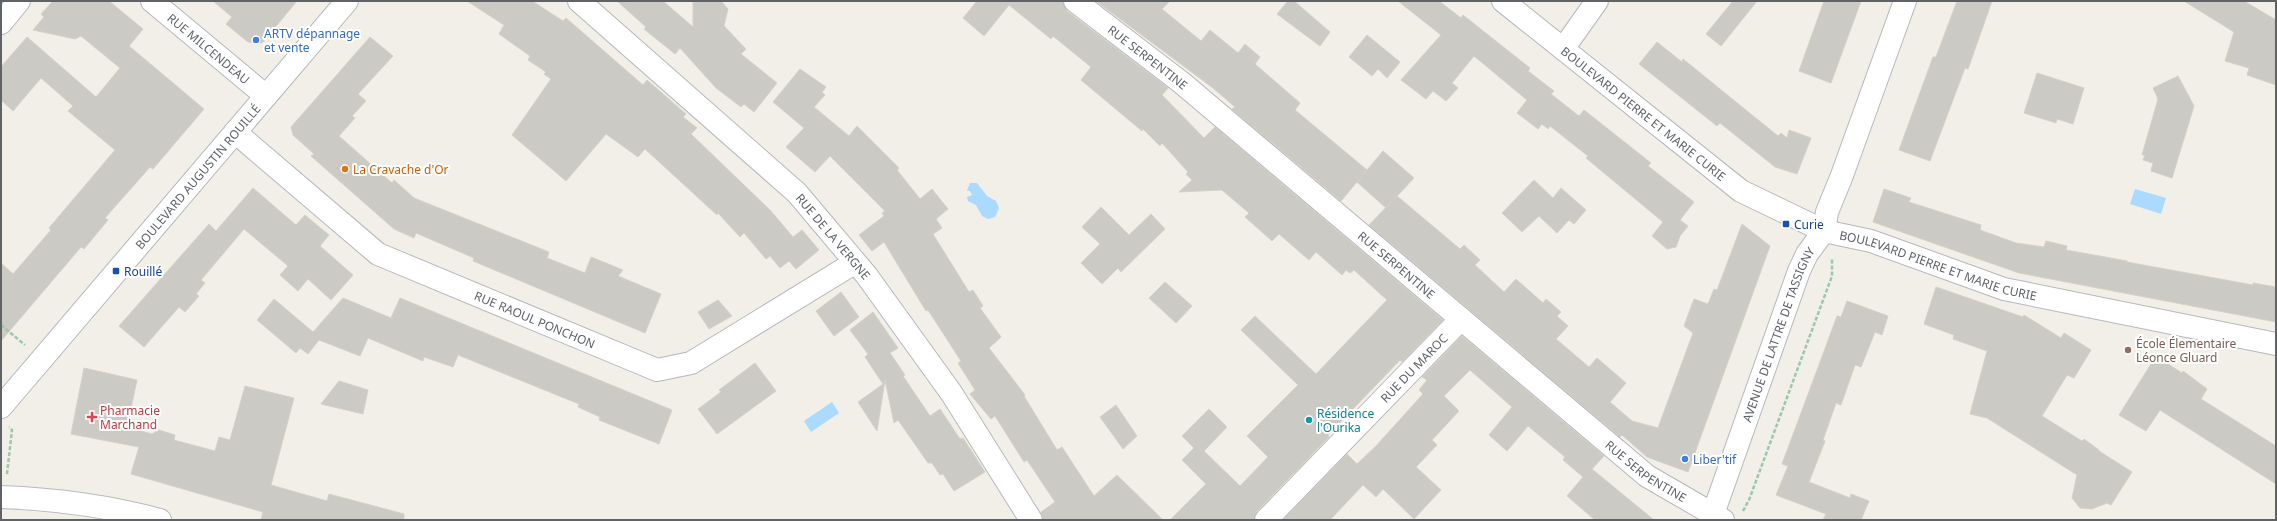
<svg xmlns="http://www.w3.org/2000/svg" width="2277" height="521" viewBox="0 0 2277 521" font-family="'Noto Sans',sans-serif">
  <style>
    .water { fill: #aadaff }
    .building { fill: #cccac5; stroke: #d6d1c6 }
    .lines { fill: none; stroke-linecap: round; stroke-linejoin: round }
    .minor-casing { stroke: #b5b8bc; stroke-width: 24 }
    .secondary-casing { stroke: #b6babf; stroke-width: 24 }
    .path { stroke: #9cc7a9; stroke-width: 2.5; stroke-dasharray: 4 2; stroke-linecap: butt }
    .minor { stroke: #fff; stroke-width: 22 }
    .secondary { stroke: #fff; stroke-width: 22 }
    .shop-dot { fill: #3f7fe0; stroke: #fff; stroke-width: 1.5 }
    .food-dot { fill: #e8710a; stroke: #fff; stroke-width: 1.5 }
    .transit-dot { fill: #1a4fb4; stroke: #fff; stroke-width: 1.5 }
    .education-dot { fill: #8d6e63; stroke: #fff; stroke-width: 1.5 }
    .health-dot { fill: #e0444e; stroke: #fff; stroke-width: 1.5 }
    .culture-dot { fill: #0f9aa8; stroke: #fff; stroke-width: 1.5 }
    .labels { text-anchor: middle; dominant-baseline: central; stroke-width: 4; stroke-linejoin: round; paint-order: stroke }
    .shop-label { font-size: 12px; fill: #366cbe; stroke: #fff; text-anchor: start }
    .street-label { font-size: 12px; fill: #5f6368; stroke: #fff }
    .food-label { font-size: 12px; fill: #c56008; stroke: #fff; text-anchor: start }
    .transit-label { font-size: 12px; fill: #164399; stroke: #fff; text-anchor: start }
    .education-label { font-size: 12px; fill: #785e54; stroke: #fff; text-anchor: start }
    .health-label { font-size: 12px; fill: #be3a42; stroke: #fff; text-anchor: start }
    .culture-label { font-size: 12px; fill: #0d838f; stroke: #fff; text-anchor: start }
  </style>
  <rect width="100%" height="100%" fill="#f1efe8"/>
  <g class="water">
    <path d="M970,183H977L987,196L996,201L999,208L995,217L988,219L982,216L976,205L968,201L967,197L972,195L970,191H967Z"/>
    <path d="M2135,189L2166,198L2161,214L2130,204Z"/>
    <path d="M832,402L839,413L811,432L804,421Z"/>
  </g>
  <g class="building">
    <path d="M53,1H109L143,29L129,46L204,109L153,169L150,167L105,218L108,220L84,249L81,247L1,341V263L13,274L51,230L49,228L115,150L68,111L73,106L41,78L13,111L1,100V67L27,37L96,97L120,68L81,36L75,39L33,30L44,17L41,14Z"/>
    <path d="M213,1H297L262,43L248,42L226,24L232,17Z"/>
    <path d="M467,1H532L563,21L566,18L643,85L647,80L686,114L683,117L697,128L691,134L770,210L793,237L802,230L819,250L796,269L789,261L780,268L770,256L766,259L744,233L740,237L718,213L717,215L645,149L638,157L606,134L566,181L512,135L551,79L544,74L546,72L528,60L530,56L499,34L504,25Z"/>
    <path d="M617,1H663L693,27V1H721L728,9L724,26L746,49L741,54L777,83L754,112L744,104L741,107L716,88L680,48L675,54L644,29L646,27Z"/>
    <path d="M977,1H1063L1067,11L1168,88L1162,95L1204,138L1215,127L1443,320L1402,362L1400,360L1328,435L1329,437L1257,511L1254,520H1170L1206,484L1182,460L1194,448L1182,436L1209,409L1227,427L1204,451L1240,486L1268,457L1247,436L1298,385L1241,330L1255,316L1316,374L1387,300L1354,270L1350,273L1346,270L1342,275L1316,252L1309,260L1279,234L1272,241L1245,217L1249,213L1222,190L1179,192L1192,180L1186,174L1188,172L1162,143L1160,146L1143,129L1142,131L1081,80L1091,67L1053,36L1051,39L1009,5L984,36L963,18Z"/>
    <path d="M1096,1H1170L1162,9L1201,41L1210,30L1238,53L1245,44L1260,57L1255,64L1300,103L1295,110L1367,170L1341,201L1232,109L1235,107L1213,88Z"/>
    <path d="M1288,1H1294L1330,32L1320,46L1277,14Z"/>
    <path d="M1398,1H1439L1461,18L1463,15L1530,68L1528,71L1554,91L1551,94L1579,116L1584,110L1651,163L1648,166L1694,202L1680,220L1688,226L1680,236L1676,247L1667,249L1652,236L1663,222L1586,158L1588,156L1550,126L1548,129L1542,124L1538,129L1517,113L1527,100L1474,56L1452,83L1458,88L1446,101L1433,91L1426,99L1401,80L1441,35Z"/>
    <path d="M1733,1H1757L1721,46L1706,34Z"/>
    <path d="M1824,1H1861L1831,83L1799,71Z"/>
    <path d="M1957,1H1992L1968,69L1965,68L1930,161L1899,150L1933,57H1936Z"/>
    <path d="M2184,1H2244L2276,20V85L2247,75L2249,68L2225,61L2234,32Z"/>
    <path d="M1367,35L1400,62L1387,78L1378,69L1372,76L1349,57Z"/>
    <path d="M370,37L393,56L358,94L366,101L352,116L355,118L339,136L392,183L394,180L414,198L549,252L547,258L585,273L591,257L623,270L618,276L661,294L645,333L473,261L474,258L416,233L414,238L394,229L311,156L314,154L293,135L291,127Z"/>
    <path d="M1657,42L1682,62L1683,59L1778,136L1781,133L1787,138L1789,130L1811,138L1797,174L1775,167L1720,123L1717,126L1639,64Z"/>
    <path d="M800,69L826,87L822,92L825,95L814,107L849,136L857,126L899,168L897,170L920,199L932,189L948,209L936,219L942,228L933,234L969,292L973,290L983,306L980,308L1001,337L989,348L1025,395L1024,396L1057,450L1062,447L1094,496L1117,475L1163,520H1043L1041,512L1055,502L1027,460L1024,462L995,416L991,419L970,394L975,390L958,363L961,361L928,310L926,311L884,242L872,251L859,235L884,216L882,213L885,211L830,156L815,172L786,147L804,128L773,102Z"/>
    <path d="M2037,73L2084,88L2073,124L2057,119L2056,123L2024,113Z"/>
    <path d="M2178,76L2194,106L2172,178L2151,171L2153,163L2143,160L2145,155H2142L2158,99L2153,88Z"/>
    <path d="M1383,151L1414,178L1386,208L1357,182Z"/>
    <path d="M1534,180L1553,198L1561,188L1586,210L1574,224L1569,220L1557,233L1539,216L1522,232L1502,213Z"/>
    <path d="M253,188L296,225L305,215L312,221L329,235L320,246L353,275L331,300L308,279L298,291L280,275L288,266L244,229L201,280L205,283L196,294L199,296L185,312L179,307L144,347L119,326L209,224L216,231Z"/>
    <path d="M1884,189L1911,198L1909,202L1981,225L1980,230L2016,243L2044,247L2046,241L2067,246L2066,250L2127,261V262L2253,285V283L2276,287V322L2019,273L1873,222Z"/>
    <path d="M1397,196L1460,249L1464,245L1480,260L1475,265L1504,292L1516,279L1543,303L1546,299L1561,312L1557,316L1568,326L1556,339L1589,367L1597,358L1626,383L1610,402L1632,421L1658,428L1693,333L1684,326L1694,299L1708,304L1714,289L1717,290L1742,224L1770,246L1688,472L1647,457L1622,435L1620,437L1369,225Z"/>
    <path d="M1101,207L1129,235L1151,214L1165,229L1121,272L1118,268L1102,284L1081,263L1100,244L1082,227Z"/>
    <path d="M1165,282L1192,306L1176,323L1149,298Z"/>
    <path d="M1936,287L2023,317L2024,315L2061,338L2064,333L2091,350L2074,378L2067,375L2042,416L2082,441L2084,439L2099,450V451L2132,472L2111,505L2107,503L2092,509L2080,508L2072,498L2077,475L1987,418L1970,414L1987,351L1953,339L1954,335L1924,324Z"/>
    <path d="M841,292L859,317L834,336L816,311Z"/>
    <path d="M343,298L391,318L400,298L672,410L659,444L599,420L600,417L578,407L579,404L458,355L453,367L424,357L423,361L368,338L360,356L319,340L308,354L300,348L296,353L257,320L274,299L313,332Z"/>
    <path d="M718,300L732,316L709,329L698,312Z"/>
    <path d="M1847,301L1888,316L1882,335L1875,332L1861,367L1855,365L1841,405L1836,403L1823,440L1825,441L1809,482L1850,498L1851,494L1869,501L1861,520H1823L1826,514L1776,495L1788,466L1782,464L1823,354L1837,316L1841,317Z"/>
    <path d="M873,312L898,348L890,353L905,375L903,376L930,416L940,409L960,439L963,438L985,472L954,491L943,474L940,475L932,463H928L898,420L894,423L885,380L877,431L858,402L883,384L865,357L868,354L850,330Z"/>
    <path d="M1462,336L1604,456L1592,469L1654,520H1595L1567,496L1583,477L1563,460L1565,457L1528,426L1507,451L1489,435L1512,407L1470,370L1444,396L1459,411L1432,440L1437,445L1416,467L1441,490L1414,519L1383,489L1376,497L1363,485L1330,520H1283L1347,454L1357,464L1376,446L1423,394L1419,390L1427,380L1422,377Z"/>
    <path d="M2156,356L2182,373L2183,371L2207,389L2201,399L2276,446V484L2160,410L2146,431L2119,415Z"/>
    <path d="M755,363L776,391L717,434L698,409L721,392L719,390Z"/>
    <path d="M84,368L137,380L127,427L152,434L159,430L175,435L174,440L215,451L219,437L230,440L245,386L294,398L271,485L327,501L329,494L404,514V520H261L263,512L131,474L139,447L71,434Z"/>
    <path d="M339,381L368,390L363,414L321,404Z"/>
    <path d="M1116,405L1137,436L1123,449L1100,417Z"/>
  </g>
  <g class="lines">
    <defs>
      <g id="minor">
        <path id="s1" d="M152,1L266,96"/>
        <path id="s2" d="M579,1L797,193L867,276L952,394L1031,520"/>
        <path id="s3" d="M1075,1L1182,83L1647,476L1723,520"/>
        <path id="s4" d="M1503,1L1741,191L1824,231L1871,241L2004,289L2276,344"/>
        <path d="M1,23L19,1"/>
        <path d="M1563,49L1597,1"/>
        <path id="s5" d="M235,132L378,254L657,370L691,363L854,263"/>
        <path id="s6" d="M1,407L347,1"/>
        <path id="s7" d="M1713,514L1799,271L1807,254L1824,231L1827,212L1841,178L1905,1"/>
        <path id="s8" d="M1266,520L1461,319"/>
      </g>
      <path id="secondary" d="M1,497C55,499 108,506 160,520"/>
    </defs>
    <use href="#minor" class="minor-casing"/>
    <use href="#secondary" class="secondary-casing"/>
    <g class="path">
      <path d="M1,325L25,345"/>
      <path d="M7,474L12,430L9,427"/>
      <path d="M1743,511L1749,500L1832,276V259"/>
    </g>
    <use href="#minor" class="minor"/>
    <use href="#secondary" class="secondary"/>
  </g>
  <g class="shop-dot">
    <circle cx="256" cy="40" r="4"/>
    <circle cx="1685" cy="459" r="4"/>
  </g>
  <circle class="food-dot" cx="345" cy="169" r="4"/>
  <g class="transit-dot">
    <rect x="1782" y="220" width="8" height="8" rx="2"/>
    <rect x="112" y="267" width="8" height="8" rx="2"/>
  </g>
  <circle class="education-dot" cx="2128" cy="350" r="4"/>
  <path class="health-dot" d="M90 411h4v4h4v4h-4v4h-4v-4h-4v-4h4z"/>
  <circle class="culture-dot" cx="1309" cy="420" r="4"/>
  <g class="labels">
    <g class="shop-label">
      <text x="264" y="33">ARTV dépannage<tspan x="264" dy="14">et vente</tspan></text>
      <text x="1693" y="459">Liber'tif</text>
    </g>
    <g class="street-label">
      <text stroke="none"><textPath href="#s1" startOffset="74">RUE MILCENDEAU</textPath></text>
      <text stroke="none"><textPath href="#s3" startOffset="92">RUE SERPENTINE</textPath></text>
      <text stroke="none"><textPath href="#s4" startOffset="180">BOULEVARD PIERRE ET MARIE CURIE</textPath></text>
      <text stroke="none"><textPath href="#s6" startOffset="303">BOULEVARD AUGUSTIN ROUILLÉ</textPath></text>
      <text stroke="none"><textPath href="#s2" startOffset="347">RUE DE LA VERGNE</textPath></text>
      <text stroke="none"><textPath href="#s3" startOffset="416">RUE SERPENTINE</textPath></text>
      <text stroke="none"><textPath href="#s4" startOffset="516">BOULEVARD PIERRE ET MARIE CURIE</textPath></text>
      <text stroke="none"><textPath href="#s5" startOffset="358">RUE RAOUL PONCHON</textPath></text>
      <text stroke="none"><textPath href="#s7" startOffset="191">AVENUE DE LATTRE DE TASSIGNY</textPath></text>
      <text stroke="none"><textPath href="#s8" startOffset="212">RUE DU MAROC</textPath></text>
      <text stroke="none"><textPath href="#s3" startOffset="740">RUE SERPENTINE</textPath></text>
    </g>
    <g class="food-label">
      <text x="353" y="169">La Cravache d'Or</text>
    </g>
    <g class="transit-label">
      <text x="1794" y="224">Curie</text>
      <text x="124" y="271">Rouillé</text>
    </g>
    <g class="education-label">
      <text x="2136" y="343">École Élementaire<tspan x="2136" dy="14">Léonce Gluard</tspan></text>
    </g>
    <g class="health-label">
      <text x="100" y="410">Pharmacie<tspan x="100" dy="14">Marchand</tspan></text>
    </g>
    <g class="culture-label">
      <text x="1317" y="413">Résidence<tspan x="1317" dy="14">l'Ourika</tspan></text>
    </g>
  </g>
  <rect width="2277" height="521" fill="none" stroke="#5f6368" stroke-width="4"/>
</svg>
